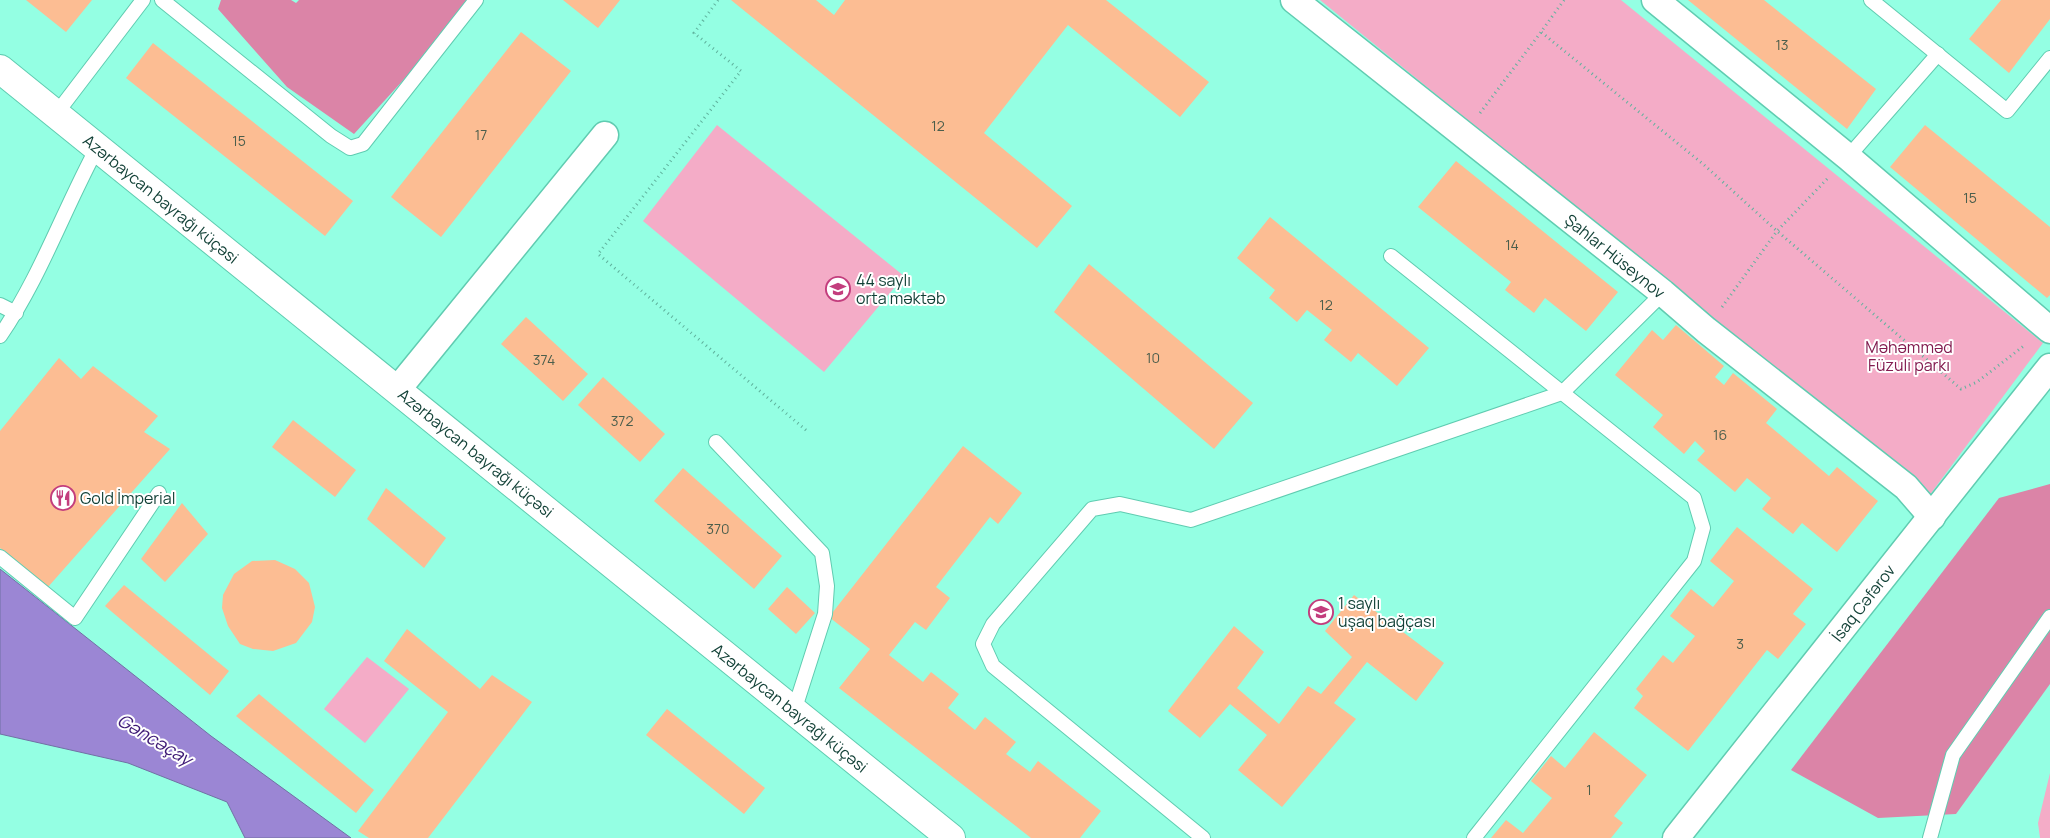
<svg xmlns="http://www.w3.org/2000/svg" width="2050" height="838" viewBox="0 0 2050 838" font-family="Manrope,sans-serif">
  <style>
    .green { fill: #f4acc7 }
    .forest { fill: #db84a7 }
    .water { fill: #9b86d4; stroke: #7171a4 }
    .building { fill: #fcbd93 }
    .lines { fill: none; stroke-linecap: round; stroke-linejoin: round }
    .lane-casing { stroke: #60ccb1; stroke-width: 16 }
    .street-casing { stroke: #60ccb1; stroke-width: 29 }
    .secondary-casing { stroke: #60ccb1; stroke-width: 30 }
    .path { stroke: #5fb29d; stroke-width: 3; stroke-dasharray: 1 4; stroke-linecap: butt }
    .lane { stroke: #fff; stroke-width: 14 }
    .street { stroke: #fff; stroke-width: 26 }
    .secondary { stroke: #fff; stroke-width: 28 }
    .labels { text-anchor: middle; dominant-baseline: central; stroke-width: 4; stroke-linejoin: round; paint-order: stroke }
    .number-label { font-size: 14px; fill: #4b5e4c }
    .street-label { font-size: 16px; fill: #103f35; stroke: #fff }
    .poi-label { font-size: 16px; fill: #103f35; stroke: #fff; text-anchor: start }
    .park-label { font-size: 16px; fill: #821b4f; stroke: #fff }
    .water-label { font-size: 18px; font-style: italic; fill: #3d1975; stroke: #fff }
  </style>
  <rect width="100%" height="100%" fill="#94ffe3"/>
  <g class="green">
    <path d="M1320,0H1621L2043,343L1929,496Z"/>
    <path d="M717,125L904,276L824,372L643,221Z"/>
    <path d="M367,657L409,689L365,743L324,709Z"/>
    <path d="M2050,773V838H2040L2038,823Z"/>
  </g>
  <g class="forest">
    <path d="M221,0H291L296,3L299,0H472L471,6L354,134L287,87L218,9Z"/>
    <path d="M2050,484V684L1956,814L1878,818L1791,770L1999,498Z"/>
  </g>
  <path class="water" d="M0,569L211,736L351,838H245L227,802L128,763L0,734Z"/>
  <g class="building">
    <path d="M26,0H92L66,32Z"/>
    <path d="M563,0H620L598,28Z"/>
    <path d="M731,0H816L834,15L845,0H1106L1209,82L1180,117L1068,25L984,133L1072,206L1037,248Z"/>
    <path d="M1688,0H1764L1876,89L1847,129Z"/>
    <path d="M2001,0H2050V19L2009,73L1969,39Z"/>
    <path d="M521,32L571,71L441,237L391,197Z"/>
    <path d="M153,43L353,201L325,236L126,78Z"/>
    <path d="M1925,125L2050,227V295L2047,298L1890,167Z"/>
    <path d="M1456,161L1618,292L1586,331L1545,298L1534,313L1505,290L1511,282L1418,207Z"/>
    <path d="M1270,217L1429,348L1397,386L1358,353L1351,362L1324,340L1332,330L1307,310L1297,322L1269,298L1275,290L1237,258Z"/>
    <path d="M1089,264L1253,403L1214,449L1054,312Z"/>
    <path d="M526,317L588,374L563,401L501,344Z"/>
    <path d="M1676,325L1724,366L1715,377L1724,385L1733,373L1777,409L1766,423L1829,476L1837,467L1878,501L1837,552L1802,523L1793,534L1762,509L1771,498L1747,478L1735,492L1697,460L1705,451L1695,441L1684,454L1653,427L1663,415L1615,375L1652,330L1663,340Z"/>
    <path d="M59,358L81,379L93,366L158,416L144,432L170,449L48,587L0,548V431Z"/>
    <path d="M603,377L665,434L640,462L578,405Z"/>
    <path d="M293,420L356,470L335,497L272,447Z"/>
    <path d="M963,446L1022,493L998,524L990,517L936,587L950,598L926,630L915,622L889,655L923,682L931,672L959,694L948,708L975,730L985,717L1016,742L1006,754L1030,772L1038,761L1101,811L1080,838H1031L839,688L870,649L829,617Z"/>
    <path d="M683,468L782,556L754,589L654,501Z"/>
    <path d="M386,488L446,538L424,568L367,519Z"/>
    <path d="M182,503L208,534L165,582L141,559Z"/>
    <path d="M1737,527L1813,589L1793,614L1806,624L1778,659L1767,650L1688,751L1634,708L1643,696L1636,689L1663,655L1673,663L1695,636L1670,616L1691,589L1713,607L1734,581L1710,561Z"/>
    <path d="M275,560L295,569L309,583L315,607L312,622L296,643L273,651L253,649L240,644L228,626L222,608L223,595L234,574L252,561Z"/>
    <path d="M124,585L229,671L210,695L105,606Z"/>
    <path d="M787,587L815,613L796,634L768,609Z"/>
    <path d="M1354,595L1444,663L1416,701L1367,662L1334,703L1356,719L1282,807L1238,770L1267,735L1230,704L1200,738L1168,711L1234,626L1264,652L1237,688L1279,724L1308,686L1321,694L1352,657L1325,631Z"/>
    <path d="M407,629L480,689L492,675L532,702L428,838H369L358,831L448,712L384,661Z"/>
    <path d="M259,694L374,790L356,813L236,716Z"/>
    <path d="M667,709L765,788L744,814L646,735Z"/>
    <path d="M1594,732L1647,775L1614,816L1623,823L1611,838H1491L1506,820L1523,833L1552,798L1531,781L1551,756L1565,768Z"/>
  </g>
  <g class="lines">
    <defs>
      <g id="lane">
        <path d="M162,0L331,136L350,148L363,144L476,0"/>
        <path d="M1871,0L2007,111L2050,58"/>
        <path d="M56,114L143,0"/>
        <path d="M1848,157L1938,54"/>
        <path d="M1391,256L1694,498L1703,528L1694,561L1474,838"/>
        <path d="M0,305L16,313"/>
        <path d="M0,336C40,278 64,209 97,148"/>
        <path d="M716,442L822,553L827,586L825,614L794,711"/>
        <path d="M0,557L75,618L159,493"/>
        <path d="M1203,838L993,666L983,644L993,624L1092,509L1120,504L1191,520L1562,393L1663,293"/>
        <path d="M1930,838L1953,755L2050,617"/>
      </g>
      <g id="street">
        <path d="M1294,0L1663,293L1706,330L1906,487L1932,517"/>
        <path d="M1655,0L1848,157L2050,330"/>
        <path d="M397,390L605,135"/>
        <path d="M1676,838L2050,367"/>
      </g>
      <path id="secondary" d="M0,69L951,838"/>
    </defs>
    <use href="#lane" class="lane-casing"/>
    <use href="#street" class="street-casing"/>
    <use href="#secondary" class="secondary-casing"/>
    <g class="path">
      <path d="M718,0L694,33L741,71L598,254L807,431"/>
      <path d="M1564,0L1541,32L1703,164L1777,231L1961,389L1977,382L2025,345"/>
      <path d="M1480,113L1541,32"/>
      <path d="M1722,307L1777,231L1829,177"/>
    </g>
    <use href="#lane" class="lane"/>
    <use href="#street" class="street"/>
    <use href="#secondary" class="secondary"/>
  </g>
  <defs>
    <symbol id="school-ring" viewBox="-11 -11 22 22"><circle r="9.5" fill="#fff" stroke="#c33d7d" stroke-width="1.5"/><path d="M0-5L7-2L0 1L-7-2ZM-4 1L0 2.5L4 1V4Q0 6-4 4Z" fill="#c33d7d"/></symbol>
    <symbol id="restaurant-ring" viewBox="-11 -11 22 22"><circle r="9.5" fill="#fff" stroke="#c33d7d" stroke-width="1.5"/><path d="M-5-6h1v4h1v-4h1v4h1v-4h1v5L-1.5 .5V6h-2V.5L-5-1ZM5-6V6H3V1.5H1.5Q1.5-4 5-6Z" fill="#c33d7d"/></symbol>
  </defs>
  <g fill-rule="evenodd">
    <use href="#school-ring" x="824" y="275" width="28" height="28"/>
    <use href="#restaurant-ring" x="49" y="484" width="28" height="28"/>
    <use href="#school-ring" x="1307" y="598" width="28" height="28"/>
  </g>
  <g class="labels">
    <g class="number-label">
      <text x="1782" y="44">13</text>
      <text x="938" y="125">12</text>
      <text x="481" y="134">17</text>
      <text x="239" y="140">15</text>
      <text x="1970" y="197">15</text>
      <text x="1512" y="244">14</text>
      <text x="1326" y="304">12</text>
      <text x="1153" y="357">10</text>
      <text x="544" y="359">374</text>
      <text x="622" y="420">372</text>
      <text x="1720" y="434">16</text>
      <text x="718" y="528">370</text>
      <text x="1740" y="643">3</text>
      <text x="1589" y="789">1</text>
    </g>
    <g class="street-label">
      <text transform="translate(161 199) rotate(39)">Azərbaycan bayrağı küçəsi</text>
      <text transform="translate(1615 256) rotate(39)">Şahlar Hüseynov</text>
      <text transform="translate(476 453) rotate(39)">Azərbaycan bayrağı küçəsi</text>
      <text transform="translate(1863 603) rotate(-52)">İsaq Cəfərov</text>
      <text transform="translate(790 708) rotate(39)">Azərbaycan bayrağı küçəsi</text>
    </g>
    <g class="poi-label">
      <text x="856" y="280">44 saylı<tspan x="856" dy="18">orta məktəb</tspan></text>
      <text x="80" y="498">Gold İmperial</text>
      <text x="1338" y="603">1 saylı<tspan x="1338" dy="18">uşaq bağçası</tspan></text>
    </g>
    <g class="park-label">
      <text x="1909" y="347">Məhəmməd<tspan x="1909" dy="18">Füzuli parkı</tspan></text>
    </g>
    <g class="water-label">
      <text transform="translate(155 739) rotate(31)">Gəncəçay</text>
    </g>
  </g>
</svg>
